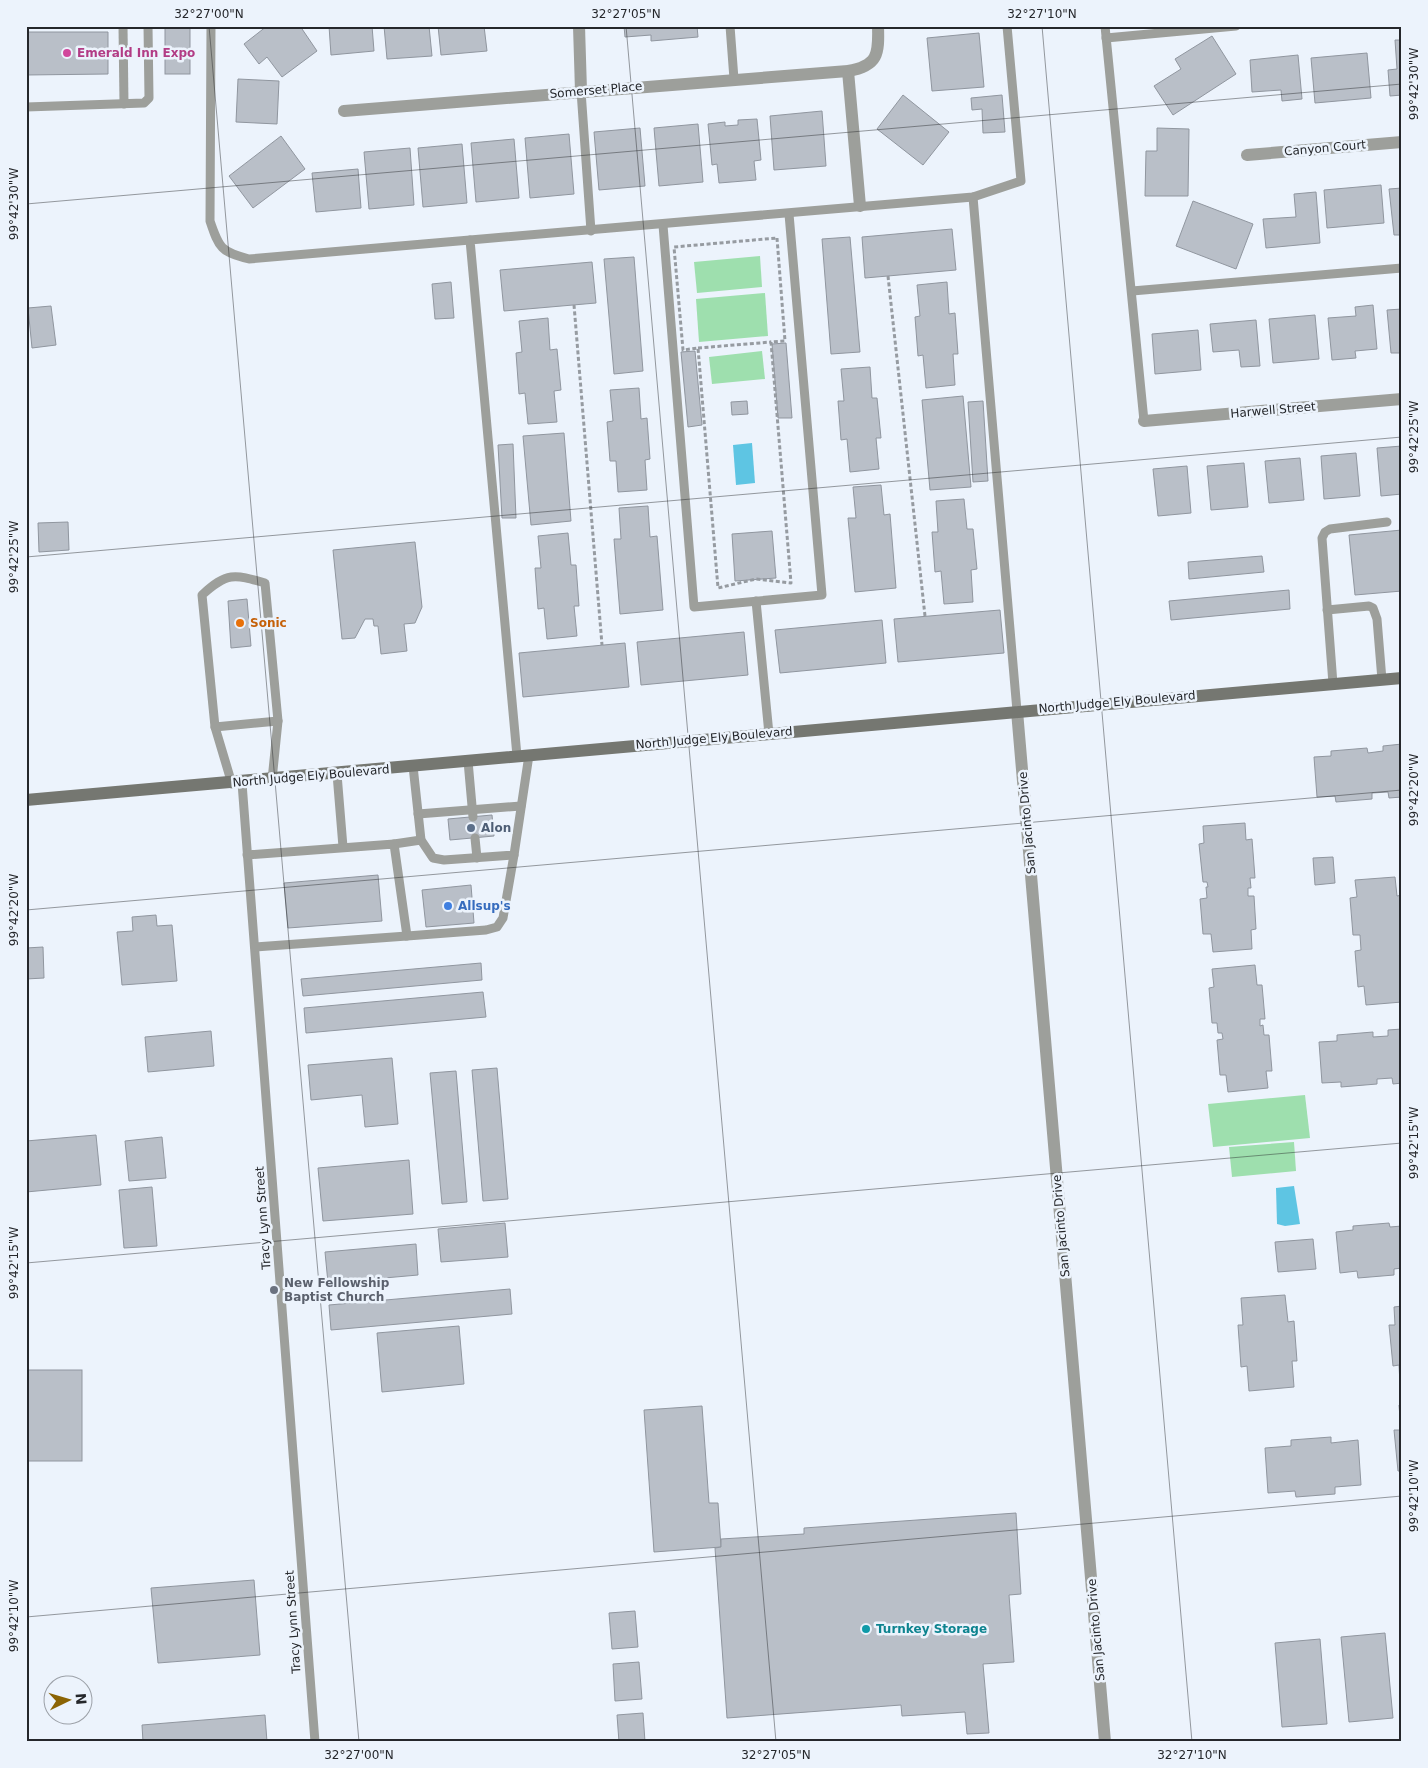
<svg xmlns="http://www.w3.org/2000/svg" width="1428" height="1768" viewBox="0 0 1428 1768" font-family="'DejaVu Sans',sans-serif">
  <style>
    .green { fill: #9edfae }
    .water { fill: #5ec5e3 }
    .building { fill: #b9bfc8; stroke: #90969f }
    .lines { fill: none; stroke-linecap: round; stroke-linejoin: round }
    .path { stroke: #969ba1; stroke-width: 3; stroke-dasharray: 4 2.5; stroke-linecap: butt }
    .service { stroke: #9d9f9b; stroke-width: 9 }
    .minor { stroke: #9d9f9b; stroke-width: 12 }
    .secondary { stroke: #757771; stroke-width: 12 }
    .ticks { fill: none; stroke: #25272b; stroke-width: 1; stroke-opacity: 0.45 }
    .hotel-dot { fill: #d1479c; stroke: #ecf3fc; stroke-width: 2 }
    .food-dot { fill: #e8710a; stroke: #ecf3fc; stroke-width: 2 }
    .service-dot { fill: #5c6f8a; stroke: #ecf3fc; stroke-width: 2 }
    .shop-dot { fill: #3f7fe0; stroke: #ecf3fc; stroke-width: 2 }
    .worship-dot { fill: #6b7280; stroke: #ecf3fc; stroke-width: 2 }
    .culture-dot { fill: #0f9aa8; stroke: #ecf3fc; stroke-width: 2 }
    .labels { text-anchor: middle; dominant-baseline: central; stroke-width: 5; stroke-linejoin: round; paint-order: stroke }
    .hotel-label { font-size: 12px; font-weight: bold; fill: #b23c85; stroke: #ecf3fc; text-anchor: start }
    .street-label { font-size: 12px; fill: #25272b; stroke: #ecf3fc }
    .food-label { font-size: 12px; font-weight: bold; fill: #c56008; stroke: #ecf3fc; text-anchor: start }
    .service-label { font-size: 12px; font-weight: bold; fill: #4e5e75; stroke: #ecf3fc; text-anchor: start }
    .shop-label { font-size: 12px; font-weight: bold; fill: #366cbe; stroke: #ecf3fc; text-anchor: start }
    .worship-label { font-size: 12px; font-weight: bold; fill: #5b616d; stroke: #ecf3fc; text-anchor: start }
    .culture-label { font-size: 12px; font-weight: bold; fill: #0d838f; stroke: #ecf3fc; text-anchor: start }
    .neatline { fill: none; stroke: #25272b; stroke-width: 2 }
    .ticks-label { font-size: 12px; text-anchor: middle; fill: #25272b }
  </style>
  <rect width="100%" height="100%" fill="#ecf3fc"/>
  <g class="green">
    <path d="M760,256L762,287L697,293L694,262Z"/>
    <path d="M765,293L768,336L699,342L696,299Z"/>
    <path d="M762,351L765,379L712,384L709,357Z"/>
    <path d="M1305,1095L1310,1138L1213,1147L1208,1104Z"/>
    <path d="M1294,1142L1296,1171L1232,1177L1229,1147Z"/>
  </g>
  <g class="water">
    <path d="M752,443L755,483L736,485L733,445Z"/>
    <path d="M1294,1186L1300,1224L1285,1226L1277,1224L1276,1188Z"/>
  </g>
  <g class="building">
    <rect x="165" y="26" width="25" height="48"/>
    <path d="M267,26H300L317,51L282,77L267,57L259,64L244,44Z"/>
    <path d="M329,26H372L374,51L331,55Z"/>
    <path d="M384,26H429L432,56L387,59Z"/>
    <path d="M438,26H484L487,51L441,55Z"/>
    <path d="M624,26H697L698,37L651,41V35L625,37Z"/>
    <path d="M26,32H108V74L26,75Z"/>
    <path d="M979,33L984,87L932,91L927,38Z"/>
    <path d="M1212,36L1236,74L1173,115L1154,86L1181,69L1175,59Z"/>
    <path d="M1395,40H1402V95L1390,96L1388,70L1397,69Z"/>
    <path d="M1367,53L1371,98L1315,103L1311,58Z"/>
    <path d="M1298,55L1302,99L1282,101L1281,90L1252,92L1250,60Z"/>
    <path d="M238,79L279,81L277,124L236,122Z"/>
    <path d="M903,95L949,132L923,165L877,129Z"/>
    <path d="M1002,95L1005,132L983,133L982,109L972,110L971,98Z"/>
    <path d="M822,111L826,166L774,170L770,116Z"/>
    <path d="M757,119L761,160L754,161L756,180L719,183L717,164L712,165L708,124L725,122V126L738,125V120Z"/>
    <path d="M698,124L703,182L659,186L654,128Z"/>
    <path d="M640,128L645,186L599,190L594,132Z"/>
    <path d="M1157,128L1189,129L1188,196H1145L1146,151H1157Z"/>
    <path d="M569,134L574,194L530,198L525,138Z"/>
    <path d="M281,136L305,169L253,208L229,176Z"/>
    <path d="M514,139L519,198L476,202L471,143Z"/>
    <path d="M462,144L467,203L423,207L418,148Z"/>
    <path d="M410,148L414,205L369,209L364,152Z"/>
    <path d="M358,169L361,208L316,212L312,173Z"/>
    <path d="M1381,185L1384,223L1327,228L1324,190Z"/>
    <path d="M1402,188V235H1394L1389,189Z"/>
    <path d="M1316,192L1320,243L1266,248L1263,219L1296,217L1294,194Z"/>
    <path d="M1193,201L1253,224L1236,269L1176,246Z"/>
    <path d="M952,229L956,270L865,278L862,237Z"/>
    <path d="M850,237L860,352L831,354L822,239Z"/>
    <path d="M634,257L643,371L614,374L604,259Z"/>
    <path d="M592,262L596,303L504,311L500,270Z"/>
    <path d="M451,282L454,318L435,319L432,284Z"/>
    <path d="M947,282L949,314L955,313L958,354H953L955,385L926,388L923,355L918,356L915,317L920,316L917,285Z"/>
    <path d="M1373,305L1377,349L1355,351L1356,358L1332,360L1328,318L1356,316L1355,307Z"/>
    <path d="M51,306L56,345L32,348L28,308Z"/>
    <path d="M1402,309V353H1391L1387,310Z"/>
    <path d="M1315,315L1319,359L1273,363L1269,319Z"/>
    <path d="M548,318L550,350L557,349L561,390L554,391L557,422L528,424L525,393L519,394L516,353L522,352L519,321Z"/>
    <path d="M1256,320L1260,366L1241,367L1239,350L1213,352L1210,324Z"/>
    <path d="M1198,330L1201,370L1155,374L1152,334Z"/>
    <path d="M786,343L792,418H778L772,344Z"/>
    <path d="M695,351L702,425L688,427L681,352Z"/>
    <path d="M870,367L872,398H877L881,438H876L879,469L850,472L847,439L841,440L838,401H844L841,369Z"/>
    <path d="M639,388L641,419L647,418L650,459L645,460L647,490L618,492L616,461H610L607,422L613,421L610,390Z"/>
    <path d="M963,396L971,487L930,490L922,400Z"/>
    <path d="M747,401L748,414L732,415L731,402Z"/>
    <path d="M983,401L988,481L973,482L968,402Z"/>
    <path d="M564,433L571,521L531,525L523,436Z"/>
    <path d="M513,444L516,518H502L498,445Z"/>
    <path d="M1402,446V494L1381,496L1377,448Z"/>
    <path d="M1356,453L1360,496L1324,499L1321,456Z"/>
    <path d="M1300,458L1304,500L1269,503L1265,461Z"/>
    <path d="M1244,463L1248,507L1211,510L1207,466Z"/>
    <path d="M1187,466L1191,513L1158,516L1153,469Z"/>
    <path d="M881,485L884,515L890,514L896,588L855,592L848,518H856L853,487Z"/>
    <path d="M964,499L967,529H973L977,569L971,570L973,602L944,604L941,571L935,572L932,532H938L936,501Z"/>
    <path d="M648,506L650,537L657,536L663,610L620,614L614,539H621L619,508Z"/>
    <path d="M68,522L69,550L39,552L38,523Z"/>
    <path d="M1402,530V591L1355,595L1349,535Z"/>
    <path d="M772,531L776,578L735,581L732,534Z"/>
    <path d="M568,533L571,565H576L579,606H574L577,636L547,639L544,608L538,609L535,568H541L538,536Z"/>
    <path d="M415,542L422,607L415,623L404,624L407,651L381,654L378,626H374L373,619H365L355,638L342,639L333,550Z"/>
    <path d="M1262,556L1264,572L1189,579L1188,562Z"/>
    <path d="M1289,590L1290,609L1171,620L1169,601Z"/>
    <path d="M247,599L251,646L231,648L228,601Z"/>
    <path d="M1000,610L1004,653L898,662L894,619Z"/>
    <path d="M882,620L886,663L780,673L775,630Z"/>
    <path d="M744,632L748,675L641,685L637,642Z"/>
    <path d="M625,643L629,687L523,697L519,653Z"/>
    <path d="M1402,744V797L1389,798L1388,792L1372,793V799L1336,802L1335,796L1317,797L1314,757L1331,756V751L1367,748L1368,753L1383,751V746Z"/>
    <path d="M492,815L494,836L450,840L448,819Z"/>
    <path d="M1245,823L1246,840L1252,839L1255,878H1250L1251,888H1248V896H1254L1256,929L1251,930L1252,949L1213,952L1211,934H1203L1200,899L1207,898L1206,887H1208L1207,882H1203L1199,844L1204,843L1203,826Z"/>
    <path d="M1333,857L1335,883L1315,885L1313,858Z"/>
    <path d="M378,875L382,921L288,928L284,883Z"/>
    <path d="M1395,877L1397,896L1402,895V1002L1366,1005L1364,986L1358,987L1355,951L1361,950L1360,935H1353L1350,898L1357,897L1355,880Z"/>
    <path d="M471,885L474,923L426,927L422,890Z"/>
    <path d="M156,915L157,926L172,925L177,981L122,985L117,932L133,931L132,917Z"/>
    <path d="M43,947L44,978L26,979V948Z"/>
    <path d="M481,963L482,980L303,996L301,979Z"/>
    <path d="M1255,965L1257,985H1262L1265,1019H1260V1026L1263,1025L1264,1035H1269L1272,1071H1266L1268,1088L1228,1092L1226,1075H1220L1217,1040L1223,1039L1222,1033H1218L1217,1023H1212L1209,988L1214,987L1212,969Z"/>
    <path d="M483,992L486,1017L306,1033L304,1008Z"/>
    <path d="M1402,1029V1083L1393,1084L1392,1078L1377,1079V1084L1341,1087V1082L1322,1083L1319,1042L1337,1041V1035L1373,1032V1037L1388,1036V1030Z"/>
    <path d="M211,1031L214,1066L148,1072L145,1037Z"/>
    <path d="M392,1058L398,1124L365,1127L362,1095L311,1100L308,1065Z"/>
    <path d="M497,1068L508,1199L483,1201L472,1070Z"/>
    <path d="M456,1071L467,1202L442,1204L430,1073Z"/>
    <path d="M96,1135L101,1185L26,1192V1141Z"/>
    <path d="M162,1137L166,1178L129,1181L125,1141Z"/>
    <path d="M409,1160L413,1214L323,1221L318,1168Z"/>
    <path d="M152,1187L157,1246L124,1248L119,1190Z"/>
    <path d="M505,1223L508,1257L441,1262L438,1229Z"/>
    <path d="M1389,1223L1390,1227L1402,1226V1268L1394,1269V1275L1358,1278L1357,1271L1340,1273L1336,1232L1353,1230V1226Z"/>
    <path d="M1313,1239L1316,1269L1278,1272L1275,1242Z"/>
    <path d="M416,1244L418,1275L328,1283L325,1252Z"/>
    <path d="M510,1289L512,1314L331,1330L329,1305Z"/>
    <path d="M1285,1295L1288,1322L1294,1321L1297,1361H1292L1294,1387L1249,1391L1247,1366L1241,1367L1238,1325H1243L1241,1298Z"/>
    <path d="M1402,1306V1384H1400L1399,1365L1393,1366L1389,1325H1395L1394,1307Z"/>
    <path d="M459,1326L464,1384L382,1392L377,1333Z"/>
    <rect x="26" y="1370" width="56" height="91"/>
    <path d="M1399,1405H1402V1471H1398L1394,1430H1401Z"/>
    <path d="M702,1406L709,1503H718L721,1547L654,1552L644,1410Z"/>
    <path d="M1331,1437V1443L1358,1440L1361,1485L1335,1487V1494L1296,1497L1295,1491L1268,1493L1265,1448L1291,1446V1440Z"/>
    <path d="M1016,1513L1021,1594L1009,1595L1014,1662L983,1664L989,1733L967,1734L965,1712L902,1716L901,1705L727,1718L715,1548L721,1547V1539L804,1534V1528Z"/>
    <path d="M254,1580L260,1655L158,1663L151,1588Z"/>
    <path d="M635,1611L638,1647L612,1649L609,1613Z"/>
    <path d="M1385,1633L1393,1718L1349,1722L1341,1637Z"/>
    <path d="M1320,1639L1327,1724L1282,1727L1275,1643Z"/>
    <path d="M639,1662L642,1699L615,1701L613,1664Z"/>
    <path d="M643,1713L645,1742H619L617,1715Z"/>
    <path d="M265,1715L267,1742H143L142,1725Z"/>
  </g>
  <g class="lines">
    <g class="path">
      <path d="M777,238L785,341L771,342L791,583L756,579L718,588L698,348L683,350L674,247Z"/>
      <path d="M888,276L925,616"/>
      <path d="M574,305L602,645"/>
      <path d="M698,348L771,342"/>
    </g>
    <g class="service">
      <path d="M123,26L124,104"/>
      <path d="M211,26L210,221C219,248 221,252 249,259L470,240"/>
      <path d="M730,26L734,79"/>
      <path d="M1105,26L1144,421"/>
      <path d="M1106,38L1236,26"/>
      <path d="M581,91L591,231"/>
      <path d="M26,107L144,103L149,98L148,26"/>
      <path d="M973,197L1017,711"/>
      <path d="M663,225L694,607L822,595L789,214"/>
      <path d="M1132,291L1402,268"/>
      <path d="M756,601L769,734"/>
      <path d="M1327,610L1369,606L1373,608L1377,619L1382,680"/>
      <path d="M1333,684L1322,538L1325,532L1330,529L1387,522"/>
      <path d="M215,727L278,721"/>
      <path d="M517,756L470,240L973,197L1021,181L1007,26"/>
      <path d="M468,761L473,817"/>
      <path d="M413,766L421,840L433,858L444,860L514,855L529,755"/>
      <path d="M337,774L343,847"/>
      <path d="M242,783L315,1742"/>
      <path d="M232,784L215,727L202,595C227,572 234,574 265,583L278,721L272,780"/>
      <path d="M418,814L521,806"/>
      <path d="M475,838L477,858"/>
      <path d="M394,844L421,840"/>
      <path d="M247,855L394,844L407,936L486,930L497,927L503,918L514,855"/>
      <path d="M255,947L407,936"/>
    </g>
    <g class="minor">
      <path d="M579,26L581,91"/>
      <path d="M848,71L860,206"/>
      <path d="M344,111L848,71C878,66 879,54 878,26"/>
      <path d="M1247,155L1402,142"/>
      <path d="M1144,421L1402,399"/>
      <path d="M1017,711L1105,1742"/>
    </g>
    <path class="secondary" d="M26,800L1402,678"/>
  </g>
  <path class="ticks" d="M209,26L359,1742M626,26L776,1742M1042,26L1192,1742M26,204L1402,84M26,557L1402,437M26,910L1402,790M26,1263L1402,1143M26,1617L1402,1496"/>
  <circle class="hotel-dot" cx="67" cy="53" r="5"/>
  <circle class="food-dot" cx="240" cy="623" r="5"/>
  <circle class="service-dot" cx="471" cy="828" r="5"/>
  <circle class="shop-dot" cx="448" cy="906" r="5"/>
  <circle class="worship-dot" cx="274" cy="1290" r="5"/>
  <circle class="culture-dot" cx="866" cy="1629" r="5"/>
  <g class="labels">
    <g class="hotel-label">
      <text x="77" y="53">Emerald Inn Expo</text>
    </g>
    <g class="street-label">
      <text transform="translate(596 90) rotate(-5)">Somerset Place</text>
      <text transform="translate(1325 148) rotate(-5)">Canyon Court</text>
      <text transform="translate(1273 410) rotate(-5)">Harwell Street</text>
      <text transform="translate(1117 702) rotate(-5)">North Judge Ely Boulevard</text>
      <text transform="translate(714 738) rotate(-5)">North Judge Ely Boulevard</text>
      <text transform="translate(311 776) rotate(-5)">North Judge Ely Boulevard</text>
      <text transform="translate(1027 823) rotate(-95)">San Jacinto Drive</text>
      <text transform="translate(263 1218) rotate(-94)">Tracy Lynn Street</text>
      <text transform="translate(1061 1226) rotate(-95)">San Jacinto Drive</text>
      <text transform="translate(293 1622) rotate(-94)">Tracy Lynn Street</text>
      <text transform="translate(1096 1630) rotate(-95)">San Jacinto Drive</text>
    </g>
    <g class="food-label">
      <text x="250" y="623">Sonic</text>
    </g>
    <g class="service-label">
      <text x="481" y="828">Alon</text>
    </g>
    <g class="shop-label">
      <text x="458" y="906">Allsup's</text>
    </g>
    <g class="worship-label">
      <text x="284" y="1283">New Fellowship<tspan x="284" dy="14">Baptist Church</tspan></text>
    </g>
    <g class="culture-label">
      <text x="876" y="1629">Turnkey Storage</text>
    </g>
  </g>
  <rect width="1428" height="1768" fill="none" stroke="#ecf3fc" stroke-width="55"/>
  <g transform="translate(68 1700) rotate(85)"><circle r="24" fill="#ecf3fc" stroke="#9ca1a8"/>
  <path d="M0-4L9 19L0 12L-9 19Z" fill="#8b6404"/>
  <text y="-8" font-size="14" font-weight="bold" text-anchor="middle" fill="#25272b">N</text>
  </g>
  <rect x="28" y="28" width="1372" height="1712" class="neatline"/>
  <g class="ticks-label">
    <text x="209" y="18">32°27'00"N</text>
    <text x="626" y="18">32°27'05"N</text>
    <text x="1042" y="18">32°27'10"N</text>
    <text transform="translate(1414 84) rotate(-90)" y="4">99°42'30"W</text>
    <text transform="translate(14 204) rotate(-90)" y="4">99°42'30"W</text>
    <text transform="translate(1414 437) rotate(-90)" y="4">99°42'25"W</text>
    <text transform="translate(14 557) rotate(-90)" y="4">99°42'25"W</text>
    <text transform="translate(1414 790) rotate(-90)" y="4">99°42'20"W</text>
    <text transform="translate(14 910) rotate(-90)" y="4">99°42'20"W</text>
    <text transform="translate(1414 1143) rotate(-90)" y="4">99°42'15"W</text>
    <text transform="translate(14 1263) rotate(-90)" y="4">99°42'15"W</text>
    <text transform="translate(1414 1496) rotate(-90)" y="4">99°42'10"W</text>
    <text transform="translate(14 1616) rotate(-90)" y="4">99°42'10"W</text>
    <text x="359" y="1759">32°27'00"N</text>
    <text x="776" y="1759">32°27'05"N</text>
    <text x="1192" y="1759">32°27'10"N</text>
  </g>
</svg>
